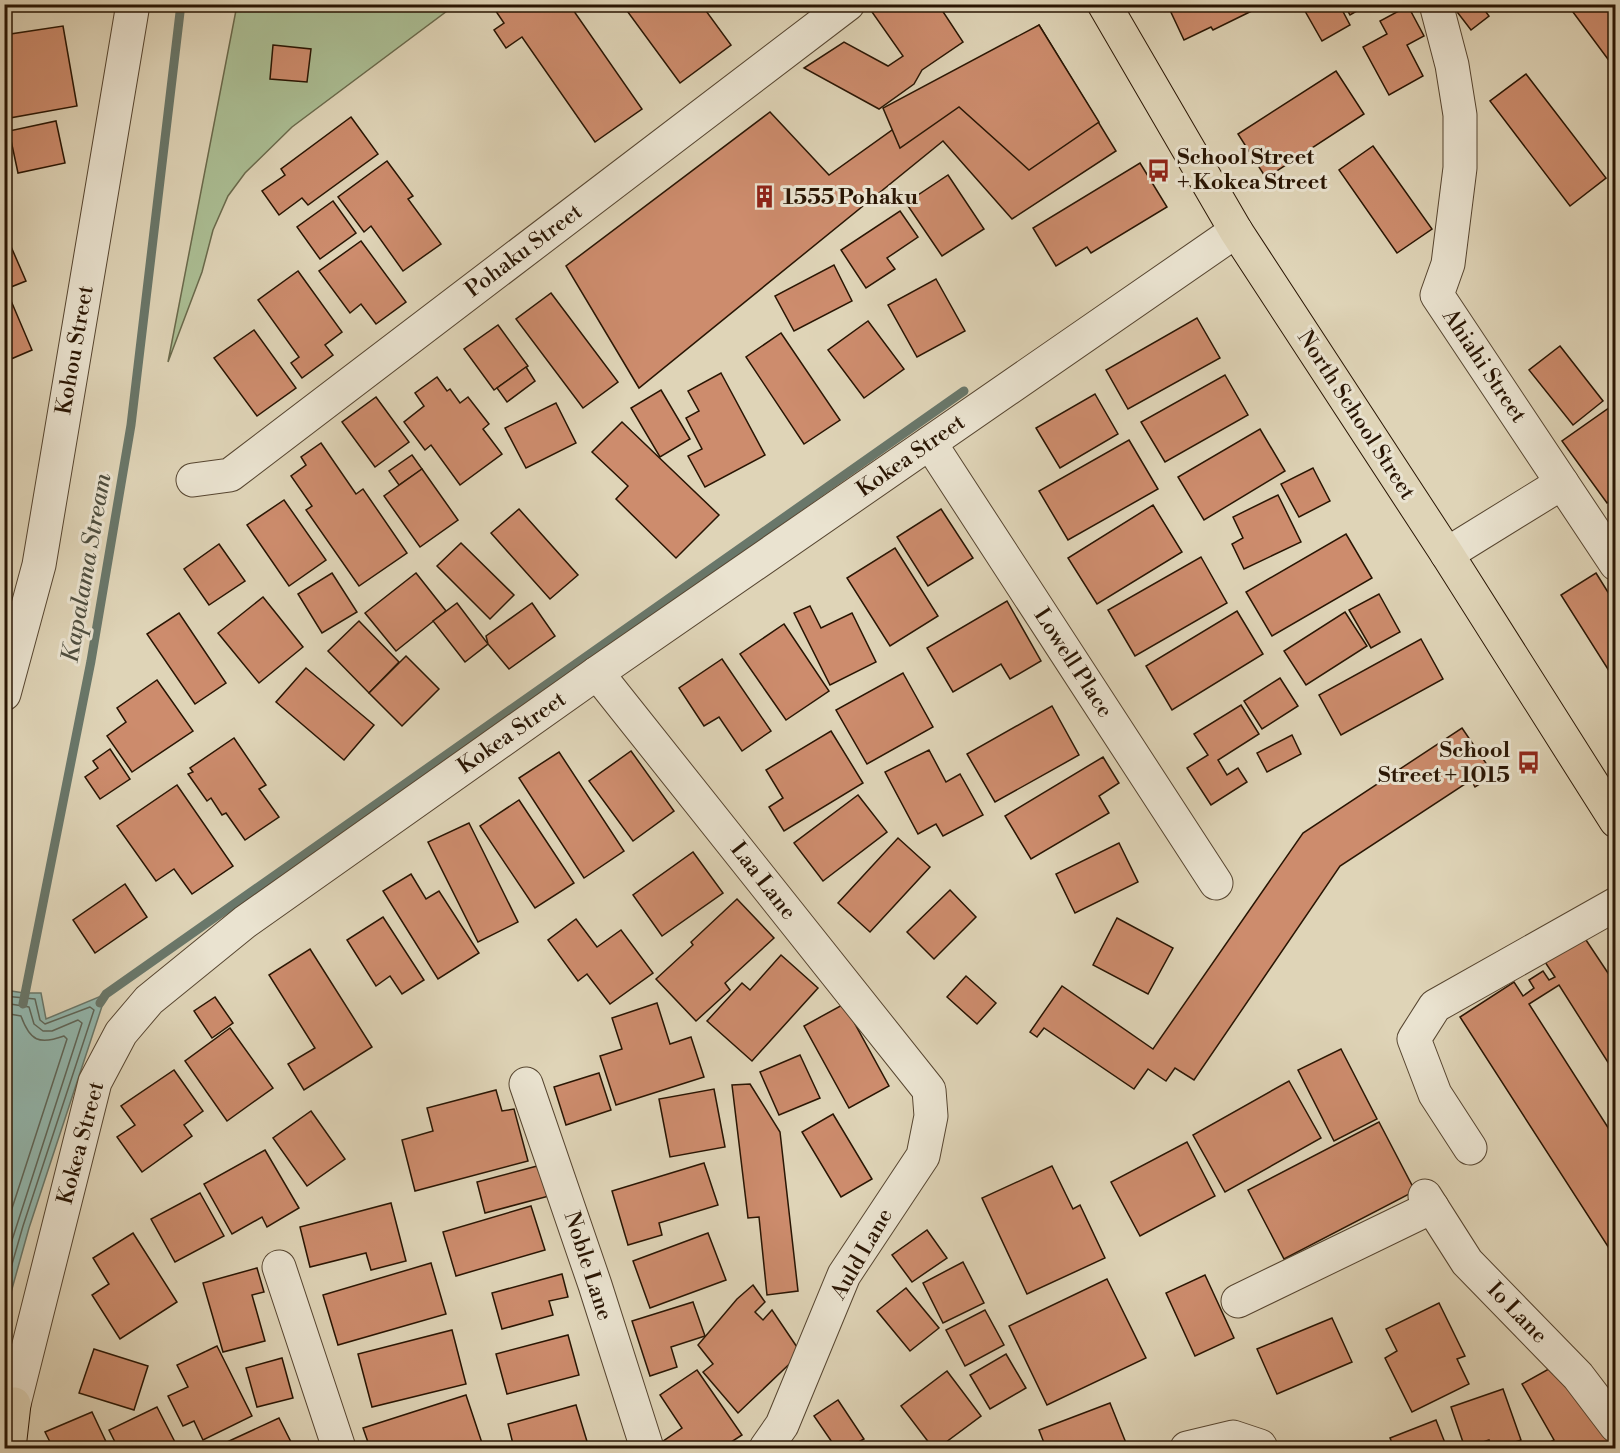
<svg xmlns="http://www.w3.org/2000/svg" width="1620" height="1453" viewBox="0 0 1620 1453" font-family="'Libre Bodoni',serif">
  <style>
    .green { fill: #abbe94; stroke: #6a6a4c; stroke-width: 1.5 }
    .water { fill: #93b8af; stroke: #69776a; stroke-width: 1.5 }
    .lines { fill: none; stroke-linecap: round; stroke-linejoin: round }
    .shore { stroke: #5e6659; stroke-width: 1.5 }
    .stream { stroke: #69776a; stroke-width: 9 }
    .building { fill: #cd8c6d; stroke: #291503; stroke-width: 1.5 }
    .minor-casing { stroke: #564530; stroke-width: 35 }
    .major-casing { stroke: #291503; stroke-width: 35 }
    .minor { stroke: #eae3d0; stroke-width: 33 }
    .major { stroke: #dfd4b7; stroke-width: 33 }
    .labels { text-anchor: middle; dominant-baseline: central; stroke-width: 6; stroke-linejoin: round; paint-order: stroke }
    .poi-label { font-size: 22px; font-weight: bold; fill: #291503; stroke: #eae3d0; text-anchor: start }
    .street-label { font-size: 22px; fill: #291503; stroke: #eae3d0 }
    .water-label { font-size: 24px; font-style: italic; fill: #4e4e3f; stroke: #eae3d0 }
  </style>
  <rect width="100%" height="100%" fill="#dfd4b7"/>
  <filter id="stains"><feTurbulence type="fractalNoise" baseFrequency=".00333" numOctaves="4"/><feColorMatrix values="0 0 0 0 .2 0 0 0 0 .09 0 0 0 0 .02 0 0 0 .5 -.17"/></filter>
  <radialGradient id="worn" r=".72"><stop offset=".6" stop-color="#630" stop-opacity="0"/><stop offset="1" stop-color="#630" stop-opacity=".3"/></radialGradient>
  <path class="green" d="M237,5H455L292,127L245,173L228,196L213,230L202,272L168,362Z"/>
  <path class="water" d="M5,990L24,993H41L46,1019L106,994L29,1228L5,1314Z"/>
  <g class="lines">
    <g class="shore">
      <path d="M4,996L35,999L40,1020L45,1024L90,1007L94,1010L23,1226L4,1292"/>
      <path d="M4,1003L29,1007L34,1024L43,1031H52L78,1020L82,1023L4,1265"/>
      <path d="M4,1013L21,1016C30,1041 39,1045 64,1036L67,1039L4,1233"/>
    </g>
    <g class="stream">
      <path d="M100,1003L106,994L964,391"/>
      <path d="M23,1004L91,661L131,425L181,4"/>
    </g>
  </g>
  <g class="building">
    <path d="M4,4H37L4,10Z"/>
    <path d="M76,4H95L77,9Z"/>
    <path d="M491,4H569L642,109L595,142L522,37L506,48L494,30L504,23Z"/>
    <path d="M622,4H701L731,45L680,83Z"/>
    <path d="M883,4H938L963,42L922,70L914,84L879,109L804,68L844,42L888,66L903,56L872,12Z"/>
    <path d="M1171,4H1266L1213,30L1211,27L1184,40L1168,6Z"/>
    <path d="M1301,4H1339L1350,25L1322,41Z"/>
    <path d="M1344,4H1369L1350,15Z"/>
    <path d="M1451,4H1480L1489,16L1471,30Z"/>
    <path d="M1567,4H1616V70Z"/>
    <path d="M1408,6L1424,36L1407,45L1423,76L1389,95L1363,47L1387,34L1380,21Z"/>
    <path d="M1039,25L1116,151L1012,219L943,141L639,388L566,266L770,112L829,175Z"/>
    <path d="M1039,25L1099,122L1029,170L959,107L900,148L883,108Z"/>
    <path d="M63,26L77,106L4,119V35Z"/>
    <path d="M273,45L311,49L307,82L270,79Z"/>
    <path d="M1336,71L1364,114L1266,178L1238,134Z"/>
    <path d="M1526,74L1606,178L1570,206L1490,101Z"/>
    <path d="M351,117L378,154L308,205L302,198L279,215L262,191L285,175L281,169Z"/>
    <path d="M56,121L65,163L18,173L9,131Z"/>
    <path d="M1373,146L1432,229L1397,253L1339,170Z"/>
    <path d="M387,161L413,196L408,199L441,244L403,271L371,226L364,232L338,197Z"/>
    <path d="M1140,163L1167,207L1091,253L1087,247L1056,266L1033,228Z"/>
    <path d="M948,175L984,229L942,256L906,203Z"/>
    <path d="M333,201L356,233L320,259L297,227Z"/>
    <path d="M900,211L918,237L887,258L895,269L866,288L841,250Z"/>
    <path d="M361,241L406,302L376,324L361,304L350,313L319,271Z"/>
    <path d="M9,242L26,281L6,289L32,350L4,362V244Z"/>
    <path d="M834,265L852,301L794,331L775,296Z"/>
    <path d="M298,271L342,332L325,345L333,355L302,378L291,363L299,357L258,300Z"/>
    <path d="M936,279L965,331L917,357L888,305Z"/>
    <path d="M551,293L618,382L583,408L516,319Z"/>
    <path d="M1197,318L1220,358L1128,409L1106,370Z"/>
    <path d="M868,321L904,369L864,398L828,350Z"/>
    <path d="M498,325L528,366L494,390L464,349Z"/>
    <path d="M254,330L296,388L257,416L214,358Z"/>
    <path d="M781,333L840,420L804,444L746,357Z"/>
    <path d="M1560,346L1603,401L1573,425L1529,370Z"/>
    <path d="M526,367L535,381L507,402L497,388Z"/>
    <path d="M721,373L765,455L705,487L688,456L702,449L686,418L699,411L688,391Z"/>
    <path d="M1225,375L1248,415L1165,462L1141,422Z"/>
    <path d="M437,377L447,391L450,389L460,403L468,397L489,424L483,429L502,454L460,485L431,445L425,450L404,422L424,406L415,393Z"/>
    <path d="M661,390L690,439L660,457L631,408Z"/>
    <path d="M1095,394L1118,434L1060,468L1036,428Z"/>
    <path d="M376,397L409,442L375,467L342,422Z"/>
    <path d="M556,403L576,443L526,468L505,428Z"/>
    <path d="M1616,403V497L1607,503L1562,441Z"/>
    <path d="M622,422L719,515L676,558L616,499L628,486L592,452Z"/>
    <path d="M1260,429L1285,471L1204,520L1178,477Z"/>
    <path d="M1129,440L1158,489L1068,540L1039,491Z"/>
    <path d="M321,443L356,494L363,489L407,553L359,586L306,510L312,506L291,476L306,465L301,457Z"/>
    <path d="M412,455L422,469L399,485L389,471Z"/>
    <path d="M1313,468L1330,501L1299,517L1281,484Z"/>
    <path d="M422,469L458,520L420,547L384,496Z"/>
    <path d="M1278,495L1301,542L1244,569L1232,544L1243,538L1233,517Z"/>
    <path d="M284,500L326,560L289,586L247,525Z"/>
    <path d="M1153,505L1182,552L1097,604L1068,558Z"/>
    <path d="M519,509L578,575L550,599L491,533Z"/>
    <path d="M941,509L973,558L928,586L897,537Z"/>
    <path d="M1346,534L1372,578L1272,636L1246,592Z"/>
    <path d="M461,543L514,595L490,619L437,566Z"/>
    <path d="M219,544L245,581L209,605L184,569Z"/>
    <path d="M895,548L938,616L890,646L847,578Z"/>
    <path d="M1201,557L1227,603L1135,656L1108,610Z"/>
    <path d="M332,573L357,612L322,633L298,594Z"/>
    <path d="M416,573L446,611L396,651L365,613Z"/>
    <path d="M1596,573L1616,605V671L1611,674L1561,595Z"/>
    <path d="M1379,594L1400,632L1371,648L1349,610Z"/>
    <path d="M263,597L303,647L259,683L218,633Z"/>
    <path d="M1007,601L1041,661L1010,679L1001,664L953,692L927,648Z"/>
    <path d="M457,603L488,644L465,662L433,621Z"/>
    <path d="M532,603L555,636L509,669L488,644L486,636Z"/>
    <path d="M810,606L821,628L852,613L876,662L830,685L794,613Z"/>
    <path d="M1237,611L1263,654L1172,710L1146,666Z"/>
    <path d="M1345,612L1367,646L1306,685L1284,651Z"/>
    <path d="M179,613L226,683L195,704L147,634Z"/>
    <path d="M359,621L399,662L369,693L328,651Z"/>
    <path d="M784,624L829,691L786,720L740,654Z"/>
    <path d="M1421,639L1443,679L1341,735L1319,695Z"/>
    <path d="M406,656L439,689L402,726L369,693Z"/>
    <path d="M722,659L771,731L742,751L719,717L704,726L679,688Z"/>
    <path d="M306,668L374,725L344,760L276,702Z"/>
    <path d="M903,673L933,727L867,764L836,710Z"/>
    <path d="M1280,678L1298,706L1262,729L1244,701Z"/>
    <path d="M157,680L193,731L132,772L107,736L126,722L117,708Z"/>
    <path d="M1241,705L1259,734L1218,760L1227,775L1238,768L1247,782L1211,805L1187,768L1208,755L1194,734Z"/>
    <path d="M1052,706L1079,755L995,802L967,754Z"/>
    <path d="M1462,728L1494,775L1475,787L1471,780L1340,866L1194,1080L1175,1068L1166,1081L1148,1069L1134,1089L1044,1028L1037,1037L1030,1032L1062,986L1153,1049L1303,833Z"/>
    <path d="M831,731L863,783L784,831L769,807L783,798L766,770Z"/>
    <path d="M1292,735L1301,754L1267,772L1257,753Z"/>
    <path d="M234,738L266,785L259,789L279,817L245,840L226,813L222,815L211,798L207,801L188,774L193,772L190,768Z"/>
    <path d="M110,749L130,779L100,799L85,777L98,768L93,761Z"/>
    <path d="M929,750L946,782L960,774L983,815L943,836L936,824L918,834L885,772Z"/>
    <path d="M631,751L674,811L633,841L589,781Z"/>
    <path d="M559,752L624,851L584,878L519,778Z"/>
    <path d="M1103,757L1119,783L1099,796L1109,813L1031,859L1005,816Z"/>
    <path d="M177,785L233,866L192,894L174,869L156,881L117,826Z"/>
    <path d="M858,795L887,832L823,881L794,843Z"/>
    <path d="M519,800L574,883L535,908L480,826Z"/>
    <path d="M469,823L518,922L478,942L428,842Z"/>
    <path d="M898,838L930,867L870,932L838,903Z"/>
    <path d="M1119,843L1138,882L1075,913L1056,874Z"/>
    <path d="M693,852L723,893L662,936L633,895Z"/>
    <path d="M411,874L426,899L439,891L479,953L438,979L383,891Z"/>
    <path d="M125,884L147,917L95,953L73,920Z"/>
    <path d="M950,890L976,917L934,959L907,932Z"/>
    <path d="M737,899L774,938L725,983L730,990L696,1021L656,979L693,945L691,942Z"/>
    <path d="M383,917L424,980L402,994L390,976L376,986L347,940Z"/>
    <path d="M1117,918L1173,948L1148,994L1093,965Z"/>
    <path d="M576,919L597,947L621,930L653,973L610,1004L587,974L578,981L548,940Z"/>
    <path d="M1584,937L1616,985V1075L1559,985L1529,1004L1616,1140V1259L1460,1017L1514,982L1523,996L1534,988L1529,980L1543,971L1549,980L1555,977L1545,962Z"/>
    <path d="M310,949L372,1047L304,1090L288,1064L315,1048L269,975Z"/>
    <path d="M781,955L818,988L752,1061L707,1021L742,983L750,990Z"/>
    <path d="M966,976L996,1003L977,1024L947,997Z"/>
    <path d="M215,997L233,1023L212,1038L194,1011Z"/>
    <path d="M657,1003L670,1044L691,1037L704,1077L616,1105L600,1056L622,1049L612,1018Z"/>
    <path d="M844,1004L889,1086L849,1108L804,1026Z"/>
    <path d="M230,1028L273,1088L227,1121L185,1061Z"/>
    <path d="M1341,1049L1377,1119L1334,1141L1298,1070Z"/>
    <path d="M800,1055L820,1098L779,1115L760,1072Z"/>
    <path d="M174,1070L203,1111L184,1125L192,1136L142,1172L117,1137L135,1125L121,1106Z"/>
    <path d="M599,1073L611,1110L566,1125L554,1087Z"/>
    <path d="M1289,1081L1321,1138L1225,1192L1193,1135Z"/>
    <path d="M750,1084L780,1132L798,1291L767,1295L759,1217L748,1218L732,1085Z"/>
    <path d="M714,1089L725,1147L670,1157L659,1099Z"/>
    <path d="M496,1090L502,1111L514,1109L528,1161L415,1191L402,1140L433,1131L427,1108Z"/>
    <path d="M311,1111L345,1159L307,1186L273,1138Z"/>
    <path d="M833,1114L872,1179L841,1197L802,1132Z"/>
    <path d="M1379,1122L1415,1191L1284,1259L1248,1190Z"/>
    <path d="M1187,1142L1215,1196L1140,1236L1111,1182Z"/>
    <path d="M265,1150L299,1208L267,1227L262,1217L232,1234L204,1184Z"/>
    <path d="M704,1163L718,1205L659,1223L662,1235L628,1245L612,1191Z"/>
    <path d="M541,1165L549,1196L485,1213L477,1182Z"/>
    <path d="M1052,1166L1073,1209L1080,1205L1105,1258L1027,1294L982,1198Z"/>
    <path d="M200,1193L224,1236L175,1262L151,1219Z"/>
    <path d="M391,1203L406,1261L371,1270L366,1253L310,1267L300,1227Z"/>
    <path d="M531,1206L545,1250L456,1276L443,1232Z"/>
    <path d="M927,1230L947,1258L912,1282L892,1255Z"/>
    <path d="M133,1233L177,1302L120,1339L92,1295L109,1284L93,1258Z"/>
    <path d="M708,1233L726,1280L650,1308L633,1261Z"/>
    <path d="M963,1262L984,1303L943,1323L923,1283Z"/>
    <path d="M431,1263L446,1314L338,1345L323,1295Z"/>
    <path d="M257,1268L264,1292L252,1295L265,1341L223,1352L203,1283Z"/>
    <path d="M562,1274L568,1297L549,1301L553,1315L502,1329L492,1293Z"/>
    <path d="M1205,1275L1234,1338L1195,1356L1166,1293Z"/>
    <path d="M1107,1279L1146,1358L1047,1405L1009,1326Z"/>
    <path d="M753,1285L765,1302L755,1312L763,1320L772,1310L801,1353L738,1413L703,1372L713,1364L698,1345L737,1299Z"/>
    <path d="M906,1288L939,1328L910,1351L877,1311Z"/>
    <path d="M693,1302L705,1336L671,1347L677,1367L650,1376L632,1321Z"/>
    <path d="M1439,1303L1465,1356L1457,1359L1469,1384L1412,1412L1385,1358L1397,1351L1386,1329Z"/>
    <path d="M985,1310L1004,1345L965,1366L946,1330Z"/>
    <path d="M1332,1318L1352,1362L1277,1394L1257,1349Z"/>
    <path d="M452,1330L466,1384L372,1407L358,1354Z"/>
    <path d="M568,1335L579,1375L507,1394L496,1354Z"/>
    <path d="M217,1346L252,1416L203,1440L194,1421L183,1426L168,1396L188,1387L177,1365Z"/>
    <path d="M94,1349L148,1366L134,1410L79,1393Z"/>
    <path d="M1006,1354L1026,1388L990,1409L970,1375Z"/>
    <path d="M282,1358L293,1398L257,1407L246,1368Z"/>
    <path d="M1563,1361L1612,1448H1544L1543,1446L1554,1440L1522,1384Z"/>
    <path d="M697,1370L742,1435L722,1448H662L659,1444L682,1428L660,1395Z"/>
    <path d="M947,1371L981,1416L938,1448H933L901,1406Z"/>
    <path d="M1503,1389L1521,1440L1498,1448H1492L1489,1440L1465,1448L1451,1407Z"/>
    <path d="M466,1395L482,1443L464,1448H370L363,1428Z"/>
    <path d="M838,1400L864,1439L848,1448H836L814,1416Z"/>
    <path d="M1110,1403L1128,1448H1046L1039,1430Z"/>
    <path d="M576,1405L589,1448H514L508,1424Z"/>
    <path d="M157,1407L178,1448H118L109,1430Z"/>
    <path d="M92,1412L109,1448H53L45,1432Z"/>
    <path d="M279,1418L294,1448H214Z"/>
    <path d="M1436,1420L1447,1448H1394L1390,1438Z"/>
    <path d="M887,1442L890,1448H871Z"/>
  </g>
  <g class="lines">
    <defs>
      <g id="minor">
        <path d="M1436,4L1452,65L1460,115V168L1448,264L1437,295L1616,564"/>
        <path d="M930,443L1216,883"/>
        <path d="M193,480L230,475L848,4"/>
        <path d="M1447,554L1562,483"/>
        <path d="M597,673L929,1090L931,1116L923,1156L844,1275L782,1425L766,1448"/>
        <path d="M4,694L39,565L133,4"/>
        <path d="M526,1084L595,1285L647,1448"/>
        <path d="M1470,1148L1435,1094L1414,1039L1435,1006L1616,904"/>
        <path d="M1425,1196L1467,1262L1578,1376L1616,1426"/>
        <path d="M279,1267L339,1448"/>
        <path d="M1238,1301L1432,1207"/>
        <path d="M14,1404L95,1082L121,1033L149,1000L245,922L597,673L1236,231"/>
        <path d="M1187,1448L1233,1437L1260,1446L1261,1448"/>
      </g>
      <g id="major">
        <path d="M1104,4L1236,231L1447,554L1616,821"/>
        <path d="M9,1448L14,1404"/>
      </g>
    </defs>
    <use href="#minor" class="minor-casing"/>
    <use href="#major" class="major-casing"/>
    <use href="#minor" class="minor"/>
    <use href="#major" class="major"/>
  </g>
  <defs>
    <symbol id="bus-bare" viewBox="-9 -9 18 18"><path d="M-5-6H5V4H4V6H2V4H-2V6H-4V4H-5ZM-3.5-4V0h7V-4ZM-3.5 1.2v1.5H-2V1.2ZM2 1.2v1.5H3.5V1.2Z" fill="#8f2418" stroke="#eae3d0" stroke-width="2.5" paint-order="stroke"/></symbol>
    <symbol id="building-bare" viewBox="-9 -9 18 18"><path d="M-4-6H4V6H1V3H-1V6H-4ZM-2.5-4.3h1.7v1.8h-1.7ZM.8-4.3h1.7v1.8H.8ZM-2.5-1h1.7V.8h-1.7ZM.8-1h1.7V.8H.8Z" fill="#8f2418" stroke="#eae3d0" stroke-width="2.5" paint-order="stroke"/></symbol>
  </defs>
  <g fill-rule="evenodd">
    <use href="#bus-bare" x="1142" y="154" width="33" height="33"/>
    <use href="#building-bare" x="748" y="180" width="33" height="33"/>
    <use href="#bus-bare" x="1512" y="746" width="33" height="33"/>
  </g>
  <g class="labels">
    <g class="poi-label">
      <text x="1177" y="157">School Street<tspan x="1177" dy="25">+ Kokea Street</tspan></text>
      <text x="783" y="197">1555 Pohaku</text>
      <text x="1510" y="750" text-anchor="end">School<tspan x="1510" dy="25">Street + 1015</tspan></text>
    </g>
    <g class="street-label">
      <text transform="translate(524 251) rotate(-37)">Pohaku Street</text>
      <text transform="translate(75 350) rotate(-80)">Kohou Street</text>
      <text transform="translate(1484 366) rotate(56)">Ahiahi Street</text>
      <text transform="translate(1356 415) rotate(57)">North School Street</text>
      <text transform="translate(911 456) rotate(-35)">Kokea Street</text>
      <text transform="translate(1073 663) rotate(57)">Lowell Place</text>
      <text transform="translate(512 733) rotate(-35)">Kokea Street</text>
      <text transform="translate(763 881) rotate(52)">Laa Lane</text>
      <text transform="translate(81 1143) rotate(-75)">Kokea Street</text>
      <text transform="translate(862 1254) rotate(-60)">Auld Lane</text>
      <text transform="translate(588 1266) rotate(72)">Noble Lane</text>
      <text transform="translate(1517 1313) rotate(46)">Io Lane</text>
    </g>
    <g class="water-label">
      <text transform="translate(87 568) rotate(-80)">Kapalama Stream</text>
    </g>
  </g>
  <rect width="1620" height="1453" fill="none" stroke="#dfd4b7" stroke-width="24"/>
  <rect x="6" y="6" width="1608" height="1441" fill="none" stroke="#291503" stroke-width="3"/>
  <rect x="12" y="12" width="1596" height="1429" fill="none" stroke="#291503" stroke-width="1.5"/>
  <rect width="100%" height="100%" filter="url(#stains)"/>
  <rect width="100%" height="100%" fill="url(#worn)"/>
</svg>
